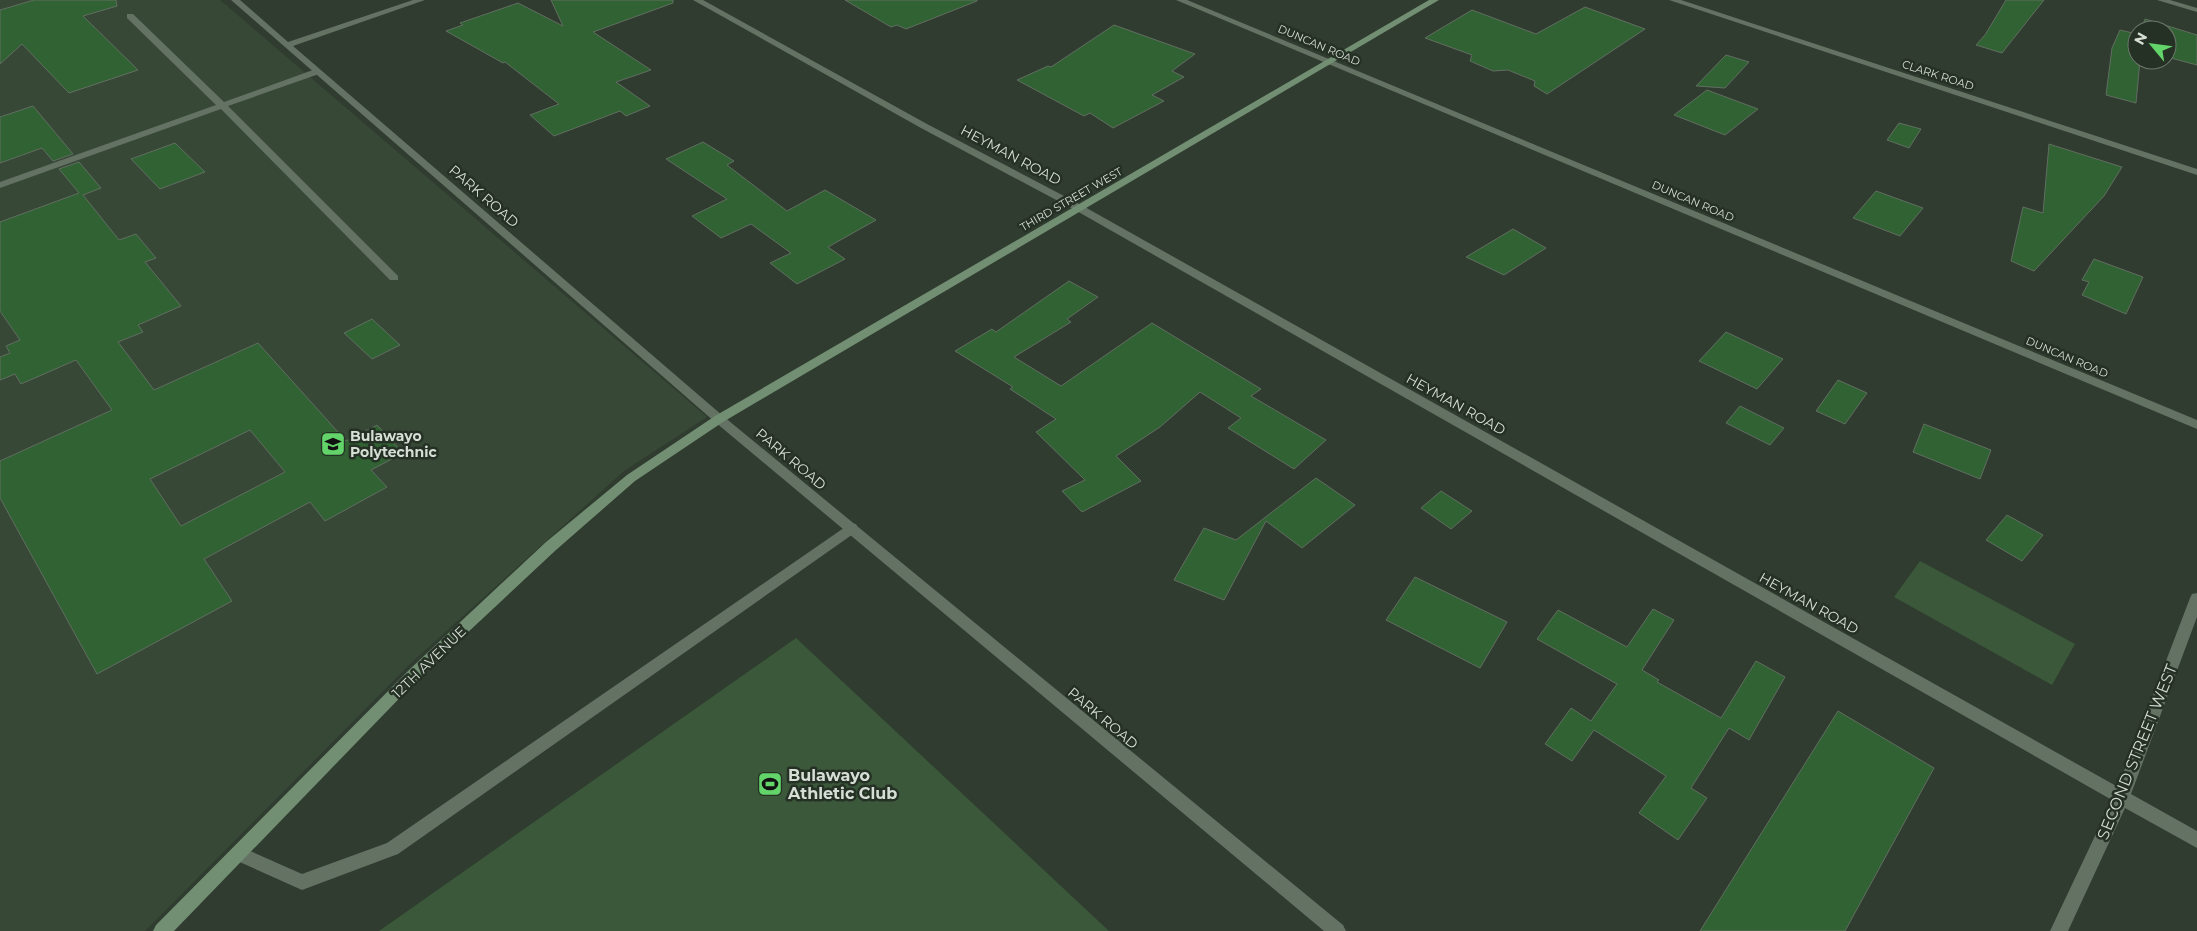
<svg xmlns="http://www.w3.org/2000/svg" width="2197" height="931" viewBox="0 0 2197 931" font-family="Montserrat,sans-serif">
  <style>
    .built { fill: #374837 }
    .green { fill: #3b583b }
    .building { fill: #316233; stroke: #616e61; fill-rule: evenodd }
    .lines { fill: none; stroke-linecap: round; stroke-linejoin: round }
    .lane { fill: #647264; fill-rule: evenodd }
    .street { fill: #647264; fill-rule: evenodd }
    .secondary { fill: #728e73; fill-rule: evenodd }
    .labels { text-anchor: middle; dominant-baseline: central; stroke-width: 5; stroke-linejoin: round; paint-order: stroke }
    .far-street-label { font-size: 11px; fill: #d6ded6; stroke: #253125 }
    .street-label { font-size: 14px; fill: #d6ded6; stroke: #253125 }
    .poi-label { font-size: 14px; font-weight: bold; fill: #d6ded6; stroke: #253125; text-anchor: start }
    .near-street-label { font-size: 16px; fill: #d6ded6; stroke: #253125 }
    .near-poi-label { font-size: 16px; font-weight: bold; fill: #d6ded6; stroke: #253125; text-anchor: start }
  </style>
  <rect width="100%" height="100%" fill="#2f3c2f"/>
  <path class="built" d="M0,0H220L707,417L624,471L412,662L145,931H0Z"/>
  <g class="green">
    <path d="M1920,561L2075,644L2052,685L1894,597Z"/>
    <path d="M796,638L1109,931H379Z"/>
  </g>
  <g class="building">
    <path d="M34,0H116L117,6L83,16L138,70L69,93L22,44L0,64V10Z"/>
    <path d="M551,0H673V3L593,32L651,70L616,82L650,106L626,116L620,111L554,136L530,115L559,104L505,62L503,63L446,31L463,25L460,23L518,3L563,26Z"/>
    <path d="M845,0H977V1L906,29L897,25L891,27Z"/>
    <path d="M2006,0H2044L2002,53L1976,45L1985,35Z"/>
    <path d="M1585,7L1645,29L1547,94L1534,86L1535,81L1508,70L1493,71L1470,61L1472,55L1425,38L1472,10L1536,34Z"/>
    <path d="M2145,19L2197,35V65L2167,57V30H2141Z"/>
    <path d="M1114,25L1195,54L1172,71L1184,77L1152,95L1164,101L1113,128L1090,113L1084,116L1017,80L1048,66L1051,67Z"/>
    <path d="M2120,30L2137,34V60H2140L2136,103L2106,95L2112,48Z"/>
    <path d="M1726,55L1749,62L1725,88L1696,86Z"/>
    <path d="M1707,90L1758,109L1725,135L1674,115Z"/>
    <path d="M33,106L73,154L53,161L42,148L0,163V117Z"/>
    <path d="M1899,123L1921,129L1909,148L1887,140Z"/>
    <path d="M703,142L734,161L727,165L787,211L825,190L876,220L828,247L845,259L797,284L770,263L791,253L751,224L721,238L692,216L727,199L666,159Z"/>
    <path d="M175,143L205,172L160,189L131,159Z"/>
    <path d="M2049,144L2122,167L2104,196L2034,271L2011,261L2023,207L2043,213Z"/>
    <path d="M79,162L101,188L83,195L119,240L136,234L156,258L145,262L181,306L138,325L143,332L118,342L154,390L258,343L346,441L377,425L403,453L371,470L387,487L325,521L310,502L204,559L232,601L97,674L0,498V461L112,410L76,360L21,384L15,374L0,380V357L10,353L6,346L20,340L0,311V222L79,193L59,169ZM250,430L285,472L181,526L150,479Z"/>
    <path d="M1876,191L1923,208L1900,236L1853,218Z"/>
    <path d="M1513,229L1546,248L1504,275L1466,257Z"/>
    <path d="M2094,259L2143,277L2126,314L2082,295L2089,282L2082,280Z"/>
    <path d="M1069,281L1098,297L1067,319L1071,322L1014,357L1061,386L1152,323L1261,389L1251,396L1326,440L1294,469L1228,428L1241,418L1200,392L1160,427L1116,456L1141,481L1082,512L1062,491L1085,480L1036,432L1056,419L1010,389L1013,387L955,351L992,329L996,332Z"/>
    <path d="M372,319L400,345L372,359L344,333Z"/>
    <path d="M1726,332L1783,359L1757,389L1699,361Z"/>
    <path d="M1838,380L1867,393L1845,424L1816,411Z"/>
    <path d="M1740,406L1784,428L1770,445L1726,423Z"/>
    <path d="M1924,424L1991,450L1980,479L1913,452Z"/>
    <path d="M1316,478L1355,505L1302,548L1266,521L1224,600L1174,580L1204,528L1236,540Z"/>
    <path d="M1441,491L1472,511L1451,529L1421,508Z"/>
    <path d="M2007,515L2043,535L2022,561L1986,540Z"/>
    <path d="M1415,577L1507,622L1480,668L1386,620Z"/>
    <path d="M1653,609L1674,620L1642,670L1659,680L1657,682L1721,718L1756,661L1785,677L1749,740L1729,728L1691,788L1707,798L1678,840L1639,813L1666,776L1594,730L1572,761L1545,744L1571,708L1591,721L1617,684L1537,639L1558,610L1627,647Z"/>
    <path d="M1838,711L1934,768L1845,931H1700Z"/>
  </g>
  <g class="lines">
    <g class="lane">
      <path d="M127,14H133L224,102L313,70H319V74L228,106L398,276V280H390L221,109L0,188V182L216,105L127,18Z"/>
      <path d="M851,523L856,524L858,528L856,532L398,854L302,890L233,859L231,854L233,849L239,846L302,874L387,843Z"/>
    </g>
    <g class="street">
      <path d="M231,0H240L288,42L413,0H425L293,46L723,416L1343,925L1346,931H1324L715,422Z"/>
      <path d="M693,0H703L927,124L1083,206L2118,787L2190,598L2192,594L2197,593V617L2131,794L2197,831V848L2125,808L2068,931H2050L2112,800L1075,210L921,128Z"/>
      <path d="M1176,0H1187L2197,420V429Z"/>
      <path d="M1669,0H1681L2197,169V175Z"/>
      <path d="M2157,0H2170L2197,8V12Z"/>
    </g>
    <path class="secondary" d="M1429,0H1439L723,422L635,481L556,550L420,677L174,931H153L156,925L410,669L546,542L627,475L715,416Z"/>
  </g>
  <defs>
    <symbol id="university-square" viewBox="-11 -11 22 22"><rect x="-9" y="-9" width="18" height="18" rx="4" fill="#62d469" stroke="#253125"/><path d="M0-5L7-2L0 1L-7-2ZM-4 1L0 2.5L4 1V4Q0 6-4 4Z" fill="#111"/></symbol>
    <symbol id="stadium-square" viewBox="-11 -11 22 22"><rect x="-9" y="-9" width="18" height="18" rx="4" fill="#62d469" stroke="#253125"/><path d="M0-5a6.5 5 0 1 0 0 10a6.5 5 0 1 0 0-10ZM-3.5-1.8h7v3.6h-7Z" fill="#111"/></symbol>
  </defs>
  <g fill-rule="evenodd">
    <use href="#university-square" x="319" y="430" width="28" height="28"/>
    <use href="#stadium-square" x="756" y="770" width="28" height="28"/>
  </g>
  <g class="labels">
    <g class="far-street-label">
      <text transform="translate(1319 45) rotate(23)">DUNCAN ROAD</text>
      <text transform="translate(1938 75) rotate(18)">CLARK ROAD</text>
      <text transform="translate(1071 199) rotate(-30)">THIRD STREET WEST</text>
      <text transform="translate(1693 201) rotate(23)">DUNCAN ROAD</text>
      <text transform="translate(2067 357) rotate(23)">DUNCAN ROAD</text>
    </g>
    <g class="street-label">
      <text transform="translate(1011 155) rotate(28)">HEYMAN ROAD</text>
      <text transform="translate(484 196) rotate(41)">PARK ROAD</text>
      <text transform="translate(1456 404) rotate(29)">HEYMAN ROAD</text>
      <text transform="translate(791 459) rotate(40)">PARK ROAD</text>
      <text transform="translate(1809 603) rotate(29)">HEYMAN ROAD</text>
      <text transform="translate(429 662) rotate(-44)">12TH AVENUE</text>
      <text transform="translate(1103 718) rotate(40)">PARK ROAD</text>
    </g>
    <g class="poi-label">
      <text x="350" y="436">Bulawayo<tspan x="350" dy="16">Polytechnic</tspan></text>
    </g>
    <g class="near-street-label">
      <text transform="translate(2137 752) rotate(-68)">SECOND STREET WEST</text>
    </g>
    <g class="near-poi-label">
      <text x="788" y="775">Bulawayo<tspan x="788" dy="18">Athletic Club</tspan></text>
    </g>
  </g>
  <g transform="translate(2152 45) rotate(299)"><circle r="24" fill="#253125" stroke="#6c766c"/>
  <path d="M0-4L9 19L0 12L-9 19Z" fill="#62d469"/>
  <text y="-8" font-size="14" font-weight="bold" text-anchor="middle" fill="#d6ded6">N</text>
  </g>
</svg>
